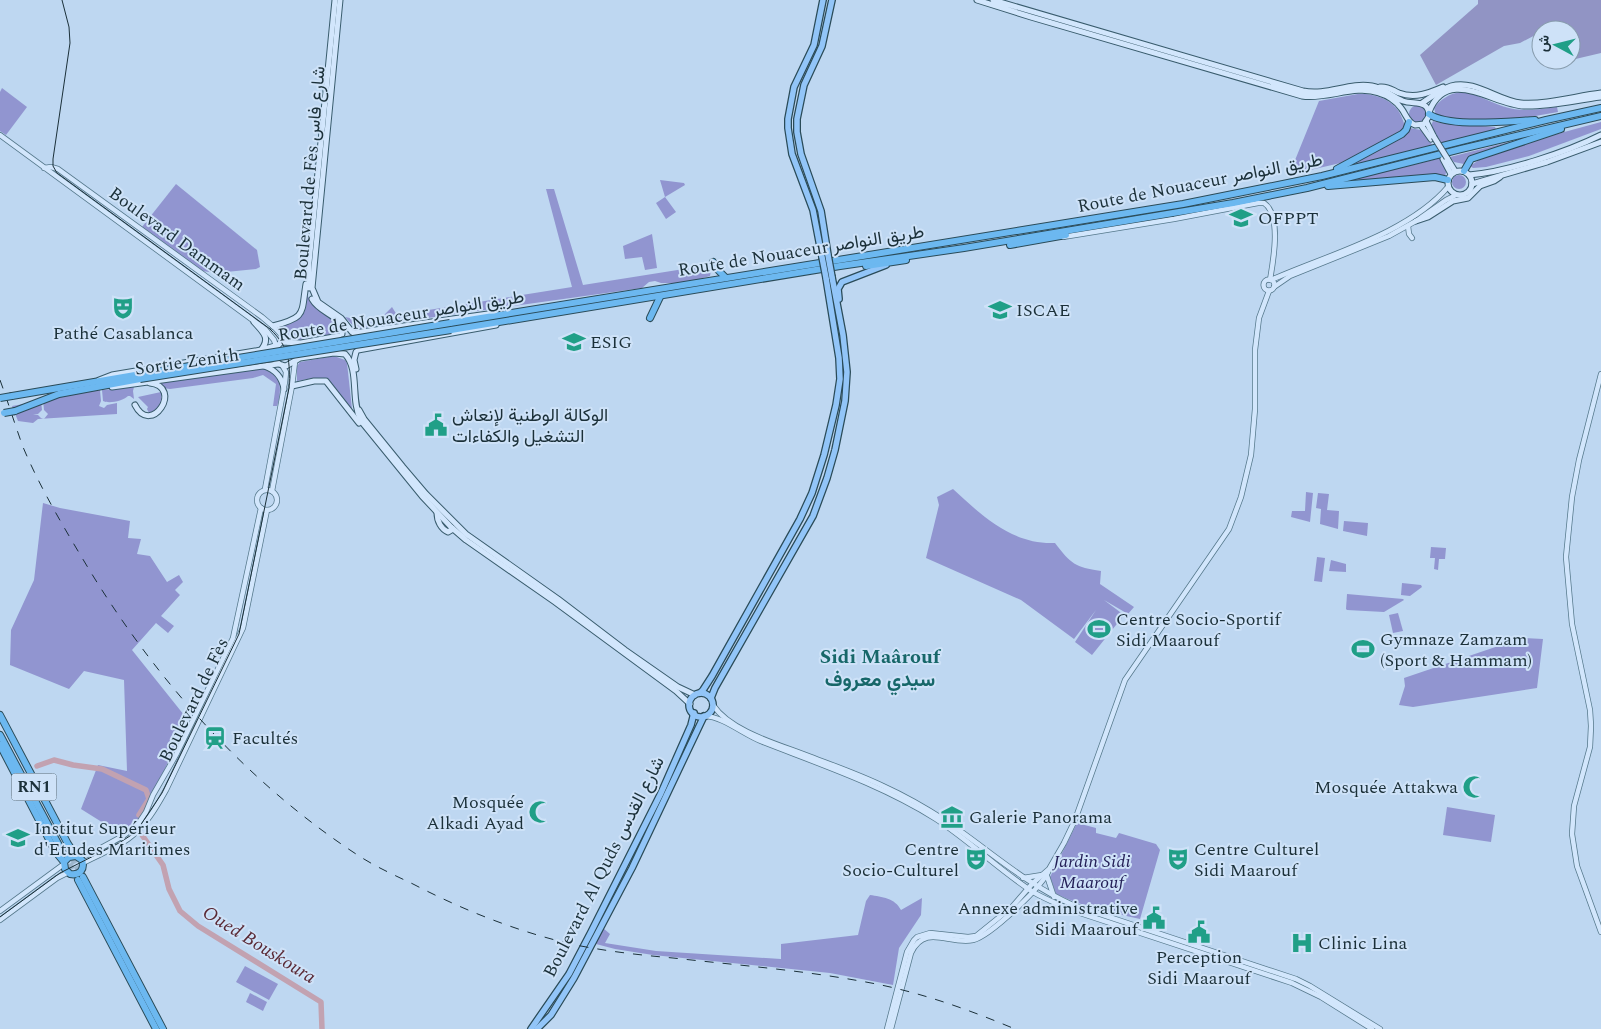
<svg xmlns="http://www.w3.org/2000/svg" width="1601" height="1029" viewBox="0 0 1601 1029" font-family="Spectral,Vazirmatn,serif">
  <style>
    .green { fill: #9195d0 }
    .cemetery { fill: #9194c4 }
    .lines { fill: none; stroke-linecap: round; stroke-linejoin: round }
    .river { stroke: #c2a2b1; stroke-width: 5.5 }
    .trunk-tunnel { stroke: #9db6cc; stroke-width: 6; stroke-dasharray: 6 3; stroke-linecap: butt }
    .tertiary-casing { stroke: #55788b; stroke-width: 6 }
    .secondary-casing { stroke: #395c6d; stroke-width: 7 }
    .primary-casing { stroke: #2a4b58; stroke-width: 8 }
    .trunk-casing { stroke: #2a4b58; stroke-width: 8 }
    .tertiary { stroke: #d2e6fc; stroke-width: 4.5 }
    .secondary { stroke: #d2e6fc; stroke-width: 5 }
    .primary { stroke: #92c5f8; stroke-width: 5.5 }
    .trunk { stroke: #6cb8f0; stroke-width: 6 }
    .tram { stroke: #1b3039; stroke-width: 1 }
    .rail { stroke: #1b3039; stroke-width: 1; stroke-dasharray: 9 9; stroke-linecap: butt }
    .secondary-bridge-casing { stroke: #395c6d; stroke-width: 7; stroke-linecap: butt }
    .primary-bridge-casing { stroke: #2a4b58; stroke-width: 8; stroke-linecap: butt }
    .trunk-bridge-casing { stroke: #2a4b58; stroke-width: 8; stroke-linecap: butt }
    .secondary-bridge { stroke: #d2e6fc; stroke-width: 5 }
    .primary-bridge { stroke: #92c5f8; stroke-width: 5.5 }
    .trunk-bridge { stroke: #6cb8f0; stroke-width: 6 }
    .labels { text-anchor: middle; dominant-baseline: central; stroke-width: 4; stroke-linejoin: round; paint-order: stroke }
    .shield { fill: #cee2f8; stroke: #516572; stroke-width: 1 }
    .shield-label { font-size: 16px; font-weight: bold; fill: #1b3039 }
    .street-label { font-size: 18px; fill: #1b3039; stroke: #cee2f8 }
    .poi-label { font-size: 18px; fill: #1b3039; stroke: #cee2f8; text-anchor: start }
    .park-label { font-size: 18px; font-style: italic; fill: #242057; stroke: #cee2f8 }
    .water-label { font-size: 19px; font-style: italic; fill: #5a2935; stroke: #cee2f8 }
    .quarter-label { font-size: 20px; font-weight: bold; fill: #176769; stroke: #cee2f8 }
  </style>
  <rect width="100%" height="100%" fill="#bed7f1"/>
  <g class="green">
    <path d="M2,88L27,107L6,135L0,131V92Z"/>
    <path d="M1460,92C1478,93 1492,104 1509,108C1525,112 1541,109 1557,107L1558,112L1502,122L1440,118L1436,116L1434,108C1441,99 1449,94 1460,92Z"/>
    <path d="M1358,94C1375,93 1396,100 1402,118C1404,123 1405,125 1404,130L1349,161L1289,175L1319,101Z"/>
    <circle cx="1418" cy="114" r="9"/>
    <path d="M1433,121L1440,123L1495,127L1496,129L1442,144L1431,126Z"/>
    <path d="M1601,122V129L1529,156L1486,167L1473,168L1470,166L1479,160L1535,140Z"/>
    <path d="M1410,128L1421,130L1433,146L1350,166L1404,136Z"/>
    <path d="M1521,139L1468,160L1464,164L1454,162L1450,157Z"/>
    <path d="M1441,158L1447,169L1445,176L1439,174L1339,183Z"/>
    <circle cx="1459" cy="182" r="7"/>
    <path d="M660,180L684,183L685,185L665,197L676,212L666,219L656,203L665,197Z"/>
    <path d="M176,184L257,250L260,267L256,269L216,273L202,271L142,227Z"/>
    <path d="M546,189H554L583,285L709,265L711,270L710,276L685,283H661L655,281L649,282L642,288L406,321L356,329L345,317L370,322L378,321L392,307L397,315L572,287Z"/>
    <path d="M652,234L657,268L645,270L642,257L625,259L623,246Z"/>
    <path d="M307,295C316,311 323,314 338,322L340,327L338,333C331,336 325,335 317,336C296,340 293,345 277,327L302,316L306,308Z"/>
    <path d="M334,356L345,360L347,363L352,409L328,380L313,378L297,381V366L300,362Z"/>
    <path d="M261,366C264,367 270,368 273,370C282,377 281,397 277,406H273L276,384L263,375L253,378L170,389L163,388L158,383Z"/>
    <path d="M134,387L133,391L134,399L130,396H128C123,401 109,404 103,401L102,390Z"/>
    <path d="M100,390L101,401L99,406L104,408L107,405L117,403V414L38,419L33,423L18,421L12,406L41,401L42,410L38,414L33,415H38L41,418L44,419L48,414L44,410L43,400Z"/>
    <path d="M161,392L162,404L156,411L149,413L147,409L148,407L138,397Z"/>
    <path d="M953,489C982,516 1013,545 1055,543C1071,564 1075,567 1101,571L1100,584L1134,607L1128,614L1104,600L1124,615L1092,655L1075,642L1096,610L1074,639L1021,600L926,558L939,505L937,497Z"/>
    <path d="M1306,492L1313,493L1310,522L1291,517L1292,511H1305Z"/>
    <path d="M1318,493L1329,494L1327,510L1339,511L1338,529L1320,524L1321,509L1316,508Z"/>
    <path d="M43,503L60,508L130,521L128,538L141,539L137,554L150,556L167,582L179,575L183,582L175,590L180,595L161,616L174,626L168,633L156,623L132,650L188,720L151,798L138,820L121,834L81,809L98,765L127,771L124,680L84,671L69,689L10,665L11,630L34,580Z"/>
    <path d="M1344,521L1368,523L1367,536L1343,531Z"/>
    <path d="M1431,547L1446,548L1445,559H1439L1438,570L1434,569L1435,558H1430Z"/>
    <path d="M1317,557L1325,558L1322,582L1314,581Z"/>
    <path d="M1331,560L1346,564V572L1329,571Z"/>
    <path d="M1402,583L1421,585L1422,587L1410,596L1401,595Z"/>
    <path d="M1347,594L1403,599L1404,600L1384,612L1347,610L1346,609Z"/>
    <path d="M1398,613L1403,631L1393,633L1389,615Z"/>
    <path d="M1522,638L1543,639L1537,688L1413,707L1399,705L1405,686L1404,678Z"/>
    <path d="M1447,807L1495,815L1491,842L1443,835Z"/>
    <path d="M1077,823L1096,828V833L1116,838L1119,833L1156,844L1160,850L1140,919C1109,912 1086,908 1056,894L1050,877Z"/>
    <path d="M870,895C882,897 895,898 901,910L922,898L921,915L899,948L893,985L830,973L653,955L615,949L596,944L603,928L610,934L605,943L656,951L781,959V944L858,935L866,901Z"/>
    <path d="M245,966L278,984L269,1000L236,982Z"/>
    <path d="M250,993L267,1002L263,1011L246,1002Z"/>
  </g>
  <path class="cemetery" d="M1478,0H1601V53L1567,61L1571,60V30H1561L1559,22L1545,30H1541V32L1520,43L1504,46L1436,85L1420,55L1478,4Z"/>
  <g class="lines">
    <g class="river">
      <path d="M37,766L54,760L73,765L102,769L146,790L149,799L139,815"/>
      <path d="M142,835L163,865L169,889L180,911L198,926L321,1002L322,1029"/>
    </g>
    <g class="trunk-tunnel">
      <path d="M68,850L82,876"/>
      <path d="M65,856L78,880"/>
    </g>
    <defs>
      <g id="tertiary">
        <path d="M0,135L265,329L274,340L276,346"/>
        <path d="M44,168L51,167L58,169L262,317L275,328L288,342"/>
        <path d="M1408,226L1409,234L1412,238"/>
        <path d="M1063,237L1174,219L1258,203H1264C1282,215 1273,262 1270,280"/>
        <circle cx="1269" cy="285" r="5.5"/>
        <path d="M1271,280C1327,255 1408,234 1448,187"/>
        <path d="M1274,287L1290,276L1389,236L1416,221L1446,200L1456,195"/>
        <path d="M1601,374L1579,460L1572,497L1566,557L1572,624L1590,710L1591,726L1590,747L1574,806L1572,834L1577,866L1601,932"/>
        <path d="M265,489L285,382L286,372L282,365"/>
        <circle cx="267" cy="500" r="10"/>
        <path d="M272,491L292,386L295,362"/>
        <path d="M713,705C730,731 777,744 806,755C832,765 858,774 883,786C905,796 926,808 946,821C989,850 1025,884 1073,905L1296,979L1310,986L1380,1029"/>
        <path d="M705,716C724,717 744,735 763,742C822,765 882,785 936,819C970,841 999,870 1033,892C1045,899 1058,904 1071,910L1292,983L1321,997L1372,1029"/>
        <path d="M78,856L101,848L123,836L138,824L146,812L153,795L176,755L233,638L261,508"/>
        <path d="M83,863C98,855 114,849 128,839C145,827 156,808 166,790L243,628L267,510"/>
        <path d="M1047,876L1054,897"/>
        <path d="M1023,878L1042,875"/>
        <path d="M0,911L64,864"/>
        <path d="M0,920L57,878L67,873"/>
        <path d="M887,1029L907,952L914,940L917,937L930,933L968,937L976,936L1012,907L1032,884L1049,869L1064,843L1075,820L1125,680L1229,529L1241,497L1251,455L1255,409V350L1259,318L1269,291"/>
        <path d="M891,1029L911,953C925,923 949,945 973,940C990,936 1043,886 1049,870"/>
      </g>
      <g id="secondary">
        <path d="M340,0L312,288L318,302L341,318L352,332"/>
        <path d="M977,0L1031,17L1302,96C1327,100 1355,84 1379,93C1387,95 1396,101 1401,108C1406,114 1407,122 1415,125L1424,124L1429,116C1429,99 1414,105 1403,101C1392,97 1384,88 1372,86C1349,82 1327,96 1303,91L993,0"/>
        <path d="M1380,87C1388,86 1392,90 1399,93C1415,99 1429,93 1443,87"/>
        <path d="M1422,103C1430,98 1441,89 1451,86C1475,79 1498,101 1521,103C1546,105 1576,96 1601,93"/>
        <path d="M1429,112C1447,65 1493,105 1524,106C1549,107 1576,100 1601,97"/>
        <path d="M1426,121L1434,137"/>
        <path d="M1421,125L1431,139"/>
        <path d="M1447,158L1455,171"/>
        <path d="M1443,159L1451,174"/>
        <circle cx="1460" cy="183" r="12"/>
        <path d="M1469,175C1507,172 1567,152 1601,135"/>
        <path d="M1472,184L1547,162L1601,142"/>
        <path d="M1416,221L1428,217L1453,201L1468,198L1480,186L1494,181L1500,177"/>
        <path d="M309,288V263L335,0"/>
        <path d="M312,299C321,315 344,315 342,334"/>
        <path d="M254,322C263,332 271,338 261,350"/>
        <path d="M273,326C307,317 301,314 306,284"/>
        <path d="M354,333L495,313"/>
        <path d="M339,336L301,343L281,342L274,350C272,359 277,365 286,366L300,358L334,353L345,354C360,370 350,399 361,421L422,496L451,527L466,540L555,602L676,691L690,704"/>
        <path d="M358,350L496,325"/>
        <path d="M356,352L354,360L356,369"/>
        <path d="M264,366C276,370 282,377 284,389"/>
        <path d="M99,380L112,375L261,350L275,346"/>
        <path d="M292,386L314,381H326L359,423"/>
        <path d="M112,387L278,364"/>
        <path d="M135,405C151,437 184,387 150,383"/>
        <path d="M359,410L364,419L403,467L426,494L466,534L558,599L625,650L678,687L695,695"/>
        <path d="M437,513C437,521 441,529 448,532L453,529"/>
      </g>
      <g id="primary">
        <path d="M828,255L821,211L801,154L797,132V119L804,85L822,46L832,0"/>
        <path d="M822,257L813,210L792,154L788,128V119L794,87L814,45L823,0"/>
        <path d="M839,299L838,289L842,282L886,265"/>
        <path d="M700,693L703,690L712,676L800,519L812,493L824,455L836,405L840,379L839,358L826,278"/>
        <circle cx="701" cy="705" r="12"/>
        <path d="M711,698L715,688L813,516L827,478L835,450L845,401L847,372L843,335L832,277"/>
        <path d="M531,1029L569,974L591,932L661,793L691,725L694,713"/>
        <path d="M537,1029L551,1015L574,978L632,868L704,716"/>
      </g>
      <g id="trunk">
        <path d="M1429,114C1449,128 1510,121 1535,120"/>
        <path d="M1337,169L1402,134L1406,130L1409,122"/>
        <path d="M1464,171L1471,159L1561,129"/>
        <path d="M1328,186L1435,177L1448,180"/>
        <path d="M1010,245L1066,235"/>
        <path d="M713,262L716,268L726,278"/>
        <path d="M866,266L906,260"/>
        <path d="M650,318L660,297"/>
        <path d="M450,323L1183,204L1322,176L1546,120L1601,108"/>
        <path d="M451,330L840,266L964,248L1233,203L1307,188L1461,149L1601,116"/>
        <path d="M12,396L141,374"/>
        <path d="M15,411L59,394L140,379"/>
        <path d="M0,715L68,844L76,856L82,860C85,869 80,876 70,874L65,869L64,862L69,857L76,856"/>
        <path d="M0,735L63,853"/>
        <path d="M0,745L55,851L64,862"/>
        <path d="M83,877L163,1029"/>
        <path d="M78,880L156,1029"/>
      </g>
    </defs>
    <use href="#tertiary" class="tertiary-casing"/>
    <use href="#secondary" class="secondary-casing"/>
    <use href="#primary" class="primary-casing"/>
    <use href="#trunk" class="trunk-casing"/>
    <use href="#tertiary" class="tertiary"/>
    <use href="#secondary" class="secondary"/>
    <use href="#primary" class="primary"/>
    <use href="#trunk" class="trunk"/>
    <path class="tram" d="M0,917L60,873L119,843L136,832L162,793L239,634L289,388C290,361 290,348 270,329L57,173L53,166V159L70,43L69,27L62,0"/>
    <path class="rail" d="M0,380C8,402 15,425 23,447C39,485 60,521 81,556C150,673 242,779 356,854C374,866 394,875 413,884C463,910 516,931 571,944C604,951 639,955 673,958C736,965 799,970 860,981C914,990 965,1008 1015,1029"/>
    <defs>
      <path id="secondary-bridge" d="M1434,137L1447,158"/>
      <g id="primary-bridge">
        <path d="M828,255L832,277"/>
        <path d="M822,257L826,278"/>
      </g>
      <g id="trunk-bridge">
        <path d="M141,374L450,323"/>
        <path d="M140,379L451,330"/>
        <path d="M0,398L12,396"/>
        <path d="M4,413L15,411"/>
      </g>
    </defs>
    <use href="#secondary-bridge" class="secondary-bridge-casing"/>
    <use href="#primary-bridge" class="primary-bridge-casing"/>
    <use href="#trunk-bridge" class="trunk-bridge-casing"/>
    <use href="#secondary-bridge" class="secondary-bridge"/>
    <use href="#primary-bridge" class="primary-bridge"/>
    <use href="#trunk-bridge" class="trunk-bridge"/>
  </g>
  <defs>
    <symbol id="university-bare" viewBox="-9 -9 18 18"><path d="M0-5L7-2L0 1L-7-2ZM-4 1L0 2.5L4 1V4Q0 6-4 4Z" fill="#209f87" stroke="#cee2f8" stroke-width="2.5" paint-order="stroke"/></symbol>
    <symbol id="theatre-bare" viewBox="-9 -9 18 18"><path d="M-5-5.5Q0-4 5-5.5V0Q5 5 0 6Q-5 5-5 0ZM-3.3-2.5H-1v1.5H-3.3ZM1-2.5H3.3v1.5H1ZM-2.8 1Q0 5.5 2.8 1Z" fill="#209f87" stroke="#cee2f8" stroke-width="2.5" paint-order="stroke"/></symbol>
    <symbol id="civic-bare" viewBox="-9 -9 18 18"><path d="M-.6-6.5H3V-4.5H.6V-3L4-1V1h2V6H-6V1h2V-1L-.6-3ZM-1.2 2.5V6h2.4V2.5Z" fill="#209f87" stroke="#cee2f8" stroke-width="2.5" paint-order="stroke"/></symbol>
    <symbol id="stadium-bare" viewBox="-9 -9 18 18"><path d="M0-5a6.5 5 0 1 0 0 10a6.5 5 0 1 0 0-10ZM-3.5-1.8h7v3.6h-7Z" fill="#209f87" stroke="#cee2f8" stroke-width="2.5" paint-order="stroke"/></symbol>
    <symbol id="station-bare" viewBox="-9 -9 18 18"><path d="M-3-6H3Q5-6 5-4V2Q5 4 3 4L4.5 6H3L1.5 4h-3L-3 6H-4.5L-3 4Q-5 4-5 2V-4Q-5-6-3-6ZM-3.5-4v3h7v-3ZM-3.5 1v1.5H-2V1ZM2 1v1.5H3.5V1Z" fill="#209f87" stroke="#cee2f8" stroke-width="2.5" paint-order="stroke"/></symbol>
    <symbol id="mosque-bare" viewBox="-9 -9 18 18"><path d="M3.5-4.9A6 6 0 1 0 3.5 4.9A5 5 0 1 1 3.5-4.9Z" fill="#209f87" stroke="#cee2f8" stroke-width="2.5" paint-order="stroke"/></symbol>
    <symbol id="museum-bare" viewBox="-9 -9 18 18"><path d="M0-6L6-3V-2H-6V-3ZM-5-1h2V3h-2ZM-1-1h2V3h-2ZM3-1h2V3H3ZM-6 4H6V6H-6Z" fill="#209f87" stroke="#cee2f8" stroke-width="2.5" paint-order="stroke"/></symbol>
    <symbol id="hospital-bare" viewBox="-9 -9 18 18"><path d="M-5-5h3v3.5h4V-5h3V5h-3V1.5h-4V5h-3Z" fill="#209f87" stroke="#cee2f8" stroke-width="2.5" paint-order="stroke"/></symbol>
  </defs>
  <g fill-rule="evenodd">
    <use href="#university-bare" x="1225" y="202" width="32" height="32"/>
    <use href="#theatre-bare" x="107" y="292" width="32" height="32"/>
    <use href="#university-bare" x="984" y="294" width="32" height="32"/>
    <use href="#university-bare" x="558" y="326" width="32" height="32"/>
    <use href="#civic-bare" x="420" y="409" width="32" height="32"/>
    <use href="#stadium-bare" x="1083" y="613" width="32" height="32"/>
    <use href="#stadium-bare" x="1347" y="633" width="32" height="32"/>
    <use href="#station-bare" x="199" y="722" width="32" height="32"/>
    <use href="#mosque-bare" x="1458" y="771" width="32" height="32"/>
    <use href="#mosque-bare" x="524" y="796" width="32" height="32"/>
    <use href="#museum-bare" x="936" y="801" width="32" height="32"/>
    <use href="#university-bare" x="2" y="822" width="32" height="32"/>
    <use href="#theatre-bare" x="960" y="843" width="32" height="32"/>
    <use href="#theatre-bare" x="1162" y="843" width="32" height="32"/>
    <use href="#civic-bare" x="1138" y="902" width="32" height="32"/>
    <use href="#civic-bare" x="1183" y="916" width="32" height="32"/>
    <use href="#hospital-bare" x="1286" y="927" width="32" height="32"/>
  </g>
  <g class="labels">
    <rect class="shield" x="11.5" y="773.5" width="45" height="27" rx="4"/>
    <g class="shield-label">
      <text x="34" y="787">RN1</text>
    </g>
    <g class="street-label">
      <text transform="translate(310 173) rotate(-85)">Boulevard de Fès شارع فاس</text>
      <text transform="translate(1200 183) rotate(-11)">Route de Nouaceur طريق النواصر</text>
      <text transform="translate(177 239) rotate(36)">Boulevard Dammam</text>
      <text transform="translate(801 251) rotate(-9)">Route de Nouaceur طريق النواصر</text>
      <text transform="translate(401 316) rotate(-9)">Route de Nouaceur طريق النواصر</text>
      <text transform="translate(187 362) rotate(-8)">Sortie Zenith</text>
      <text transform="translate(194 700) rotate(-64)">Boulevard de Fès</text>
      <text transform="translate(604 867) rotate(-63)">Boulevard Al Quds شارع القدس</text>
    </g>
    <g class="poi-label">
      <text x="1258" y="218">OFPPT</text>
      <text x="1016" y="310">ISCAE</text>
      <text x="123" y="333" text-anchor="middle">Pathé Casablanca</text>
      <text x="590" y="342">ESIG</text>
      <text x="452" y="415">الوكالة الوطنية لإنعاش<tspan x="452" dy="21">التشغيل والكفاءات</tspan></text>
      <text x="1116" y="619">Centre Socio-Sportif<tspan x="1116" dy="21">Sidi Maarouf</tspan></text>
      <text x="1380" y="639">Gymnaze Zamzam<tspan x="1380" dy="21">(Sport &amp; Hammam)</tspan></text>
      <text x="232" y="738">Facultés</text>
      <text x="1458" y="787" text-anchor="end">Mosquée Attakwa</text>
      <text x="524" y="802" text-anchor="end">Mosquée<tspan x="524" dy="21">Alkadi Ayad</tspan></text>
      <text x="969" y="817">Galerie Panorama</text>
      <text x="34" y="828">Institut Supérieur<tspan x="34" dy="21">d'Etudes Maritimes</tspan></text>
      <text x="959" y="849" text-anchor="end">Centre<tspan x="959" dy="21">Socio-Culturel</tspan></text>
      <text x="1194" y="849">Centre Culturel<tspan x="1194" dy="21">Sidi Maarouf</tspan></text>
      <text x="1138" y="908" text-anchor="end">Annexe administrative<tspan x="1138" dy="21">Sidi Maarouf</tspan></text>
      <text x="1318" y="943">Clinic Lina</text>
      <text x="1199" y="957" text-anchor="middle">Perception<tspan x="1199" dy="21">Sidi Maarouf</tspan></text>
    </g>
    <g class="park-label">
      <text x="1092" y="861">Jardin Sidi<tspan x="1092" dy="21">Maarouf</tspan></text>
    </g>
    <g class="water-label">
      <text transform="translate(259 945) rotate(32)">Oued Bouskoura</text>
    </g>
    <g class="quarter-label">
      <text x="880" y="657">Sidi Maârouf<tspan x="880" dy="23">سيدي معروف</tspan></text>
    </g>
  </g>
  <g transform="translate(1556 45) rotate(277)"><circle r="24" fill="#cee2f8" stroke="#869bac"/>
  <path d="M0-4L9 19L0 12L-9 19Z" fill="#209f87"/>
  <text y="-8" font-size="14" font-weight="bold" text-anchor="middle" fill="#1b3039">ش</text>
  </g>
</svg>
